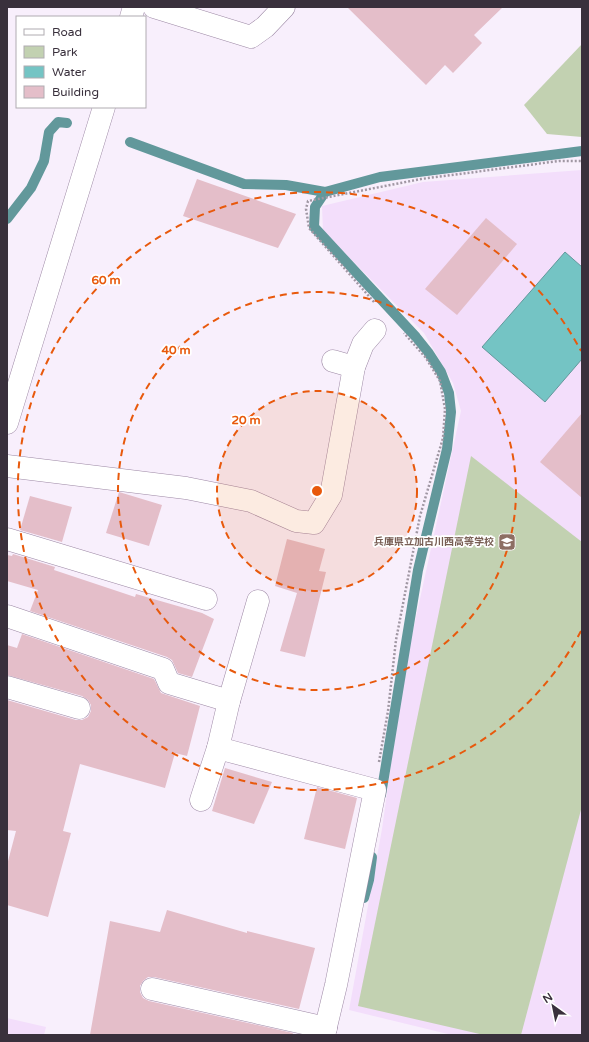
<svg xmlns="http://www.w3.org/2000/svg" width="589" height="1042" viewBox="0 0 589 1042" font-family="'Varela Round','Noto Sans JP',sans-serif">
  <style>
    .built { fill: #f3defb }
    .green { fill: #c2d1b1 }
    .water { fill: #74c4c4; stroke: #62989b }
    .lines { fill: none; stroke-linecap: round; stroke-linejoin: round }
    .stream { stroke: #62989b; stroke-width: 10 }
    .building { fill: #e4bec9 }
    .minor-casing { stroke: #9d89a5; stroke-width: 23 }
    .path { stroke: #a097a3; stroke-width: 2.5; stroke-dasharray: 2 2; stroke-linecap: butt }
    .minor { stroke: #fff; stroke-width: 22 }
    .ring { fill: none; stroke: #e8590c; stroke-width: 2; stroke-dasharray: 7 5 }
    .labels { text-anchor: middle; dominant-baseline: central; stroke-width: 3.5; stroke-linejoin: round; paint-order: stroke }
    .education-label { font-size: 10px; font-weight: bold; fill: #785e54; stroke: #fff; text-anchor: end }
    .centre { fill: #e8590c; stroke: #fff; stroke-width: 2 }
    .ring-label { font-size: 12px; text-anchor: middle; font-weight: bold; fill: #e8590c; stroke: #fff; stroke-width: 3.5; stroke-linejoin: round; paint-order: stroke }
  </style>
  <rect width="100%" height="100%" fill="#f8effc"/>
  <g class="built">
    <path d="M582,170V1035H452L349,1010L382,829L404,672L461,411L453,383L424,333L323,231L322,206L423,182Z"/>
    <path d="M7,1018L46,1027L44,1035H7Z"/>
  </g>
  <g class="green">
    <path d="M582,44V137L547,134L524,105Z"/>
    <path d="M471,456L582,542V806L521,1035H484L358,1006Z"/>
  </g>
  <path class="water" d="M565,252L582,267V359L545,402L482,347Z"/>
  <g class="lines">
    <g class="stream">
      <path d="M130,142L244,184L286,185L325,192L380,177L582,151"/>
      <path d="M325,192L315,207L314,227L416,337L428,352L441,372L449,393L451,412L447,449L418,570L381,795"/>
      <path d="M7,219L31,188L44,161L49,132L58,122L67,123"/>
      <path d="M364,898L369,880L372,857"/>
    </g>
  </g>
  <g class="building">
    <path d="M347,7H503L474,35L482,43L453,73L445,65L426,85Z"/>
    <path d="M197,179L296,214L278,248L183,216Z"/>
    <path d="M486,218L517,244L457,315L425,289Z"/>
    <path d="M582,413V498L540,462Z"/>
    <path d="M119,492L162,505L149,546L106,533Z"/>
    <path d="M30,496L72,507L62,542L20,530Z"/>
    <path d="M287,539L325,549L319,571L326,572L305,657L280,651L297,593L275,586Z"/>
    <path d="M13,554L55,567L54,570L135,597L136,594L202,613L214,619L192,677L178,673L172,660L167,657L30,611L38,590L7,581V555L12,556Z"/>
    <path d="M22,634L154,679L161,693L200,706L187,756L175,753L165,788L80,764L63,831L71,833L48,917L7,905V865L16,831L7,830V700L76,720H82L88,717L91,711V705L88,700L82,696L7,675V645L17,648Z"/>
    <path d="M225,768L272,782L254,824L212,811Z"/>
    <path d="M317,787L357,798L345,849L304,839Z"/>
    <path d="M167,910L247,933V931L315,948L299,1009L154,977H148L143,981L140,986V992L143,998L149,1001L293,1033L292,1035H90L110,921L160,932Z"/>
  </g>
  <g class="lines">
    <defs>
      <g id="minor">
        <path d="M154,7L251,37L265,27L284,7"/>
        <path d="M131,17L134,7"/>
        <path d="M333,361L354,367"/>
        <path d="M7,423L104,107"/>
        <path d="M7,466L186,488L251,501L296,521L314,523L331,495L354,367L363,344L375,330"/>
        <path d="M7,539L206,599"/>
        <path d="M7,616L163,669L169,683L229,701"/>
        <path d="M7,687L79,708"/>
        <path d="M218,748L375,790L336,985L324,1035"/>
        <path d="M201,800L218,748L229,701L258,601"/>
        <path d="M152,989L326,1028"/>
      </g>
    </defs>
    <use href="#minor" class="minor-casing"/>
    <g class="path">
      <path d="M374,302L309,228L306,209L308,201L421,179L559,161H582"/>
      <path d="M379,762L388,711L396,640L420,516L443,438L445,409L440,381L426,358L404,333"/>
    </g>
    <use href="#minor" class="minor"/>
  </g>
  <circle cx="317" cy="491" r="100" fill="#e8590c" fill-opacity=".12"/>
  <g class="ring">
    <circle cx="317" cy="491" r="100"/>
    <circle cx="317" cy="491" r="199"/>
    <path d="M581 631A299 299 0 1 1 581 351"/>
  </g>
  <defs>
    <symbol id="school-square" viewBox="-11 -11 22 22"><rect x="-9" y="-9" width="18" height="18" rx="4" fill="#8d6e63" stroke="#fff"/><path d="M0-5L7-2L0 1L-7-2ZM-4 1L0 2.5L4 1V4Q0 6-4 4Z" fill="#fff"/></symbol>
  </defs>
  <g fill-rule="evenodd">
    <use href="#school-square" x="497" y="532" width="20" height="20"/>
  </g>
  <g class="labels">
    <g class="education-label">
      <text x="494" y="542">兵庫県立加古川西高等学校</text>
    </g>
  </g>
  <circle cx="317" cy="491" r="6" class="centre"/>
  <g class="ring-label">
    <text x="106" y="284">60 m</text>
    <text x="176" y="354">40 m</text>
    <text x="246" y="424">20 m</text>
  </g>
  <rect width="589" height="1042" fill="none" stroke="#39303c" stroke-width="16"/>
  <rect x="16" y="16" width="130" height="92" fill="#ffffff" stroke="#b0acb1"/>
  <rect x="24" y="29" width="20" height="6" fill="#ffffff" stroke="#b0acb1"/>
  <text x="52" y="36" font-size="12" fill="#39303c">Road</text>
  <rect x="24" y="46" width="20" height="12" fill="#c2d1b1" stroke="#b0acb1"/>
  <text x="52" y="56" font-size="12" fill="#39303c">Park</text>
  <rect x="24" y="66" width="20" height="12" fill="#74c4c4" stroke="#b0acb1"/>
  <text x="52" y="76" font-size="12" fill="#39303c">Water</text>
  <rect x="24" y="86" width="20" height="12" fill="#e4bec9" stroke="#b0acb1"/>
  <text x="52" y="96" font-size="12" fill="#39303c">Building</text>
  <g transform="translate(553 1006) rotate(327)" stroke="#ffffff" stroke-width="3" paint-order="stroke">
  <path d="M0-3L7 15L0 10L-7 15Z" fill="#39303c"/>
  <text y="-6" font-size="11" font-weight="bold" text-anchor="middle" fill="#39303c">N</text>
  </g>
</svg>
